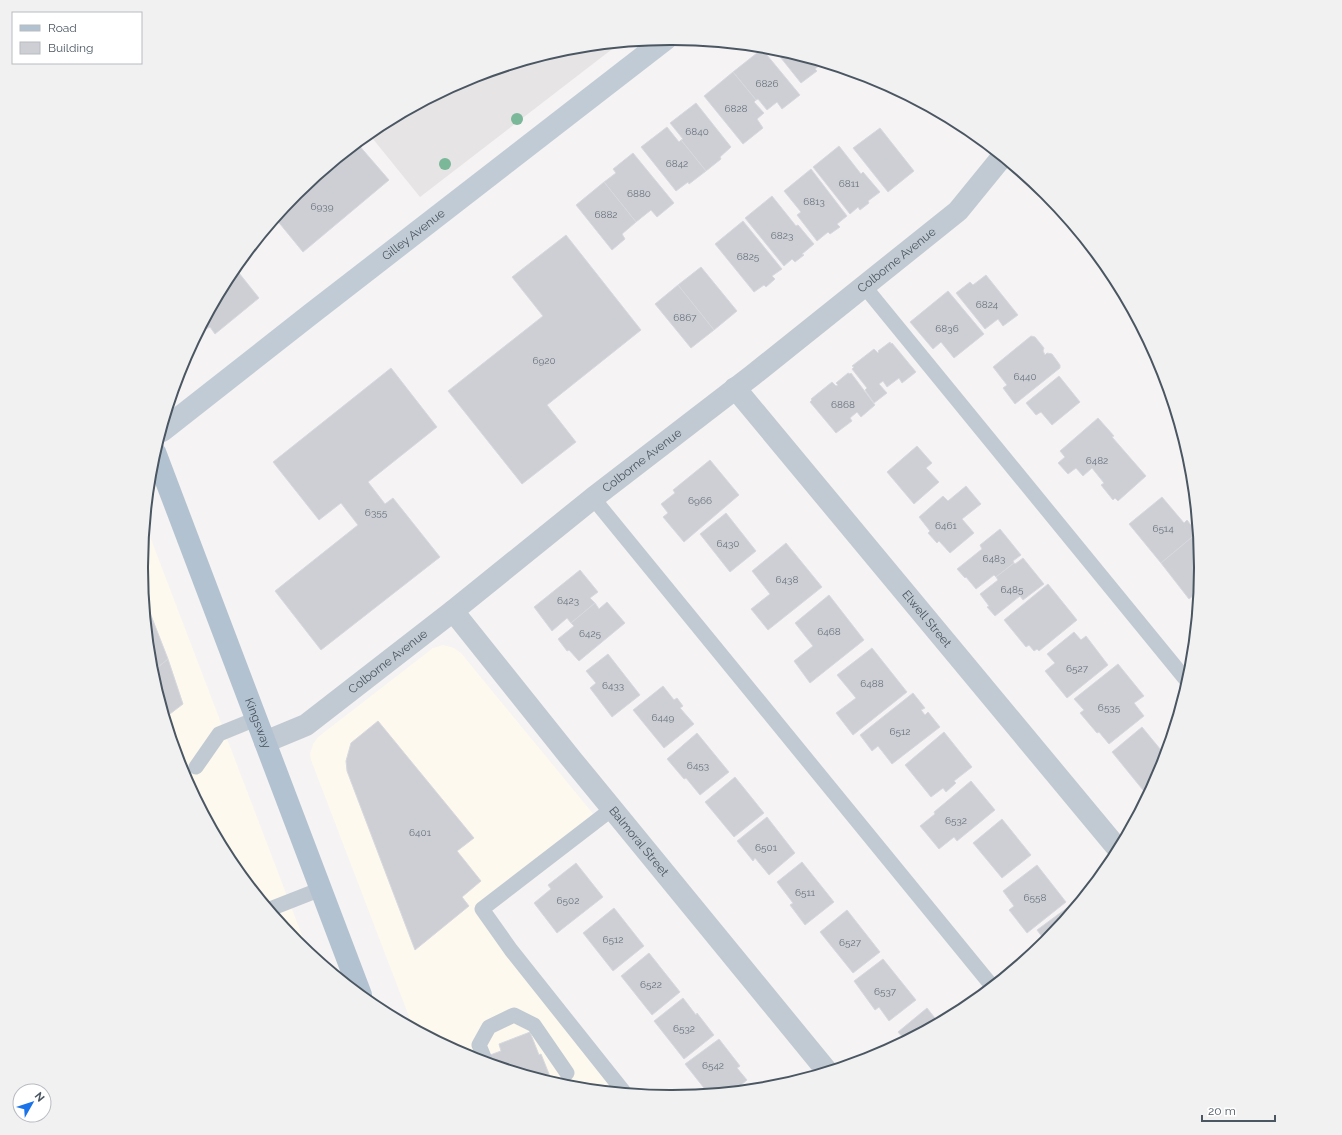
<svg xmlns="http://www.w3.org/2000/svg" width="1342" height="1135" viewBox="0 0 1342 1135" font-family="Raleway,sans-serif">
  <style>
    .commercial { fill: #fdf9ef }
    .education { fill: #e6e4e5 }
    .building { fill: #cdcfd5; stroke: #d7d9de }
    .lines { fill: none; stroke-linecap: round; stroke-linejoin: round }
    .lane { stroke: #c1cad2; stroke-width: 15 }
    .street { stroke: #c1cad2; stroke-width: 22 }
    .secondary { stroke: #c1cbd6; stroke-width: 22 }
    .primary { stroke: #b3c2d1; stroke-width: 22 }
    .tree { fill: #7bb799 }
    .labels { text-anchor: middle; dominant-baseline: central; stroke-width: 3; stroke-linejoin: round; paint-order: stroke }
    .number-label { font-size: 10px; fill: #6b747e }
    .street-label { font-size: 12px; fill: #4a5661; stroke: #fff }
    .rim { fill: none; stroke: #4a5661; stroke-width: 2 }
  </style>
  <rect width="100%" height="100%" fill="#f5f3f3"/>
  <g class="commercial">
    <path d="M146,526L308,951L296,942L231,861L182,770L152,671L142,567Z"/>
    <path d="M443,645L454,648L461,653L599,821L482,909L624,1092L567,1087L468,1057L413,1027L311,760L310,754L313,744L318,737L433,648Z"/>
  </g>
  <path class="education" d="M620,43L420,197L369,134L377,127L469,78L568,48Z"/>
  <g class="building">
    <path d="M773,48H775L822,63L815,69L817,71L801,83Z"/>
    <path d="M762,49L800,95L782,109L777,102L767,110L758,99L756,100L733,72Z"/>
    <path d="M733,72L756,100L754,102L764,113L757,119L763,128L743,144L704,96Z"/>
    <path d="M696,103L731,147L720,157L721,159L706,171L681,140L683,139L670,123Z"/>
    <path d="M667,127L679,142L681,140L706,171L689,184L688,182L676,191L641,147Z"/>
    <path d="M880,128L914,171L888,192L853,148Z"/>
    <path d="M357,143L389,180L303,252L276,219L297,193Z"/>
    <path d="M839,146L861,174L863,172L880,192L868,201L869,203L860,210L858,207L850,214L813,167Z"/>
    <path d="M633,153L674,203L657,217L651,210L636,222L604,182L616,173L613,169Z"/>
    <path d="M811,169L847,216L837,224L840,227L830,234L828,232L817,241L797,215L801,212L784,191Z"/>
    <path d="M604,182L636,222L622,234L625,239L612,250L576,205Z"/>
    <path d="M772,196L796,226L798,225L814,244L802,254L804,255L795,262L792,259L784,266L745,218Z"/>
    <path d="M743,221L782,269L772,276L775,279L766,287L764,285L754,292L715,244Z"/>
    <path d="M566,235L641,330L547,405L576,442L522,484L448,391L543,316L512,277Z"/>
    <path d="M701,267L737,311L714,330L678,285Z"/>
    <path d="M235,268L259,298L215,334L210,327L199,332L231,273Z"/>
    <path d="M986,275L1018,315L1003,326L998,319L985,329L956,293L970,282L973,285Z"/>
    <path d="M678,285L714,330L691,348L655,304Z"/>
    <path d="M948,291L984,334L954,358L941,342L933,349L910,322Z"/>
    <path d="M1031,336L1035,337L1044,348L1043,351L1045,355L1047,353L1052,354L1060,365V368L1015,404L1003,388L1007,385L993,367Z"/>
    <path d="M890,342L891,344L892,343L916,372L902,383L899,378L887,387L883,381L879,384L887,393L874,403L865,390L867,388L852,369L854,367L852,366L874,349L878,353L879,352L878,351Z"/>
    <path d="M391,368L437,427L368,482L385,504L393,498L440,557L321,650L275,591L358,525L341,503L319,520L273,462Z"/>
    <path d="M848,373L850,374L851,373L875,405L861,417L857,412L850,418L852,421L836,433L810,402L812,400L811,399L832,382L836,386L838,385L836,383Z"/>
    <path d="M1059,376L1080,402L1052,425L1041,412L1036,415L1026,403Z"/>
    <path d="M1098,418L1114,436L1112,437L1146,476L1118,501L1115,498L1113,500L1101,485L1104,483L1092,468L1083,476L1076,468L1068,474L1058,463L1065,457L1060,451Z"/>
    <path d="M917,446L932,463L926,468L939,482L914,504L887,472Z"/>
    <path d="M710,460L739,495L684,542L663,517L668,513L661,504L675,493L673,490Z"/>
    <path d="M966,486L981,504L962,519L974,533L950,553L939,541L937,543L928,533L930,531L919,517L943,496L948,501Z"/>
    <path d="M1162,497L1184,523L1187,520L1197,533L1161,563L1129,524Z"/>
    <path d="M726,513L756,551L730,572L700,534Z"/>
    <path d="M1000,529L1021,555L1013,561L1014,563L996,577L994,575L976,589L966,577L965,578L957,569L982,549L980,545Z"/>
    <path d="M1197,533L1200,568L1198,592L1189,599L1161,563Z"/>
    <path d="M786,543L822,587L768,630L751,609L770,594L752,571Z"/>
    <path d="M1023,558L1044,584L1023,600L1020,596L995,616L987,607L989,606L980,594L998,580L996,577L1014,563L1015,564Z"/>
    <path d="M580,570L598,592L590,598L595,603L571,623L567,618L552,631L534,607Z"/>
    <path d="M1048,584L1077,620L1039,651L1037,649L1034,651L1029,645L1026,647L1004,620Z"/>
    <path d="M829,595L864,640L810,683L794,661L813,646L795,623Z"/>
    <path d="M145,600L168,659L152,672V671Z"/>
    <path d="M607,602L625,623L579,661L569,650L567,651L558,639L574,626L571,623L595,603L599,609Z"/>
    <path d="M1197,607L1196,617L1191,611Z"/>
    <path d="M1074,632L1081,640L1086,636L1108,665L1067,698L1045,671L1055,663L1047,654Z"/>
    <path d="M872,648L907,692L853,735L836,713L856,698L837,675Z"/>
    <path d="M608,654L640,695L612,717L590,688L596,683L586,671Z"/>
    <path d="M168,659L183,704L166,717L152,672Z"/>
    <path d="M1118,664L1144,696L1134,703L1144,716L1109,744L1099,732L1097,733L1080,713L1084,710L1074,699Z"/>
    <path d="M663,686L674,700L677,698L683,706L680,708L694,724L664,748L633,710Z"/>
    <path d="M913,693L925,708L921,710L925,715L928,712L940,727L892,764L878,746L872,751L860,735Z"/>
    <path d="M166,717L177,746L175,747Z"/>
    <path d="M378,721L474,838L457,851L481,881L462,897L469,906L415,950L347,771L346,761L351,743Z"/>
    <path d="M1142,727L1165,755L1160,770L1147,795L1112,752Z"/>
    <path d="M944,732L972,767L954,781L956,783L946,792L943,788L931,797L905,765Z"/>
    <path d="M697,733L729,772L700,795L686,778L684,779L667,759Z"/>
    <path d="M735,777L764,813L734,837L705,802Z"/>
    <path d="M971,781L995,810L957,841L954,837L939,849L920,826L935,814L934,812Z"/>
    <path d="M767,817L795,853L769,875L755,858L753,861L737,841Z"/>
    <path d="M1002,819L1031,855L1002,878L973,843Z"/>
    <path d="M802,862L834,902L805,925L790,905L793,903L777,882Z"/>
    <path d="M576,863L603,897L557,933L534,903L551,889L548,885Z"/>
    <path d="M1037,865L1066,902L1027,933L1009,910L1014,906L1003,891Z"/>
    <path d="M1071,905L1073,908L1046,942L1037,930Z"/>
    <path d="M614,908L644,946L613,971L583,933Z"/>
    <path d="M847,910L880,952L853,973L820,932Z"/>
    <path d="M649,953L680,992L652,1015L621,976Z"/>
    <path d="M883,959L916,1000L889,1021L879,1007L875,1010L854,981Z"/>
    <path d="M683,998L696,1015L697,1013L714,1035L684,1059L654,1021Z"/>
    <path d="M927,1008L938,1022L905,1040L898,1032Z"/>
    <path d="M530,1032L539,1055L541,1054L551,1079H554L556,1083L494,1064L490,1055L501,1051L499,1044Z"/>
    <path d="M719,1039L740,1066L737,1068L747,1080L734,1091L708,1093L685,1064Z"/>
    <path d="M751,1085L754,1089L745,1090Z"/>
  </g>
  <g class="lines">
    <g class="lane">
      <path d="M864,286L1187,681"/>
      <path d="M593,498L992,986"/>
      <path d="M196,767L219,734L256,719"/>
      <path d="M612,809L482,909L511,950L624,1092"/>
      <path d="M270,909L321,889"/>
      <path d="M486,1062L479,1045L489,1027L514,1015L534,1025L567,1073"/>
    </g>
    <g class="street">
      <path id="s1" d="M735,388L1118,849"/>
      <path id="s2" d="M453,611L573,761L827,1071"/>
      <path id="s3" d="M265,742L306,725L453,611L593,498L753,375L958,211L1002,157"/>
    </g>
    <path class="secondary" id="s4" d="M162,431L311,314L666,39"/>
    <path class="primary" id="s5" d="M155,452L361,995"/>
  </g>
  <g class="tree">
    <circle cx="517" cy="119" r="6"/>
    <circle cx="445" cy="164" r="6"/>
  </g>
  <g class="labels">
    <g class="number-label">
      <text x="767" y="83">6826</text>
      <text x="736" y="108">6828</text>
      <text x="697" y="131">6840</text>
      <text x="677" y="163">6842</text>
      <text x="849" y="183">6811</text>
      <text x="639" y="193">6880</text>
      <text x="814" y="201">6813</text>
      <text x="322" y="206">6939</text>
      <text x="606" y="214">6882</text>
      <text x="782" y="235">6823</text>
      <text x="748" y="256">6825</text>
      <text x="987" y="304">6824</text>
      <text x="685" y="317">6867</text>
      <text x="947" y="328">6836</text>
      <text x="544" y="360">6920</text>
      <text x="1025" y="376">6440</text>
      <text x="843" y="404">6868</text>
      <text x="1097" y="460">6482</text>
      <text x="700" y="500">6966</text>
      <text x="376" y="512">6355</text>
      <text x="946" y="525">6461</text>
      <text x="1163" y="528">6514</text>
      <text x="728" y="543">6430</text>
      <text x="994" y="558">6483</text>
      <text x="787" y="579">6438</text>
      <text x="1012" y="589">6485</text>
      <text x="568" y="600">6423</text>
      <text x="829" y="631">6468</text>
      <text x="590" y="633">6425</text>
      <text x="1077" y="668">6527</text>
      <text x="872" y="683">6488</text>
      <text x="613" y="685">6433</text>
      <text x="1109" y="707">6535</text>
      <text x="663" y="717">6449</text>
      <text x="900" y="731">6512</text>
      <text x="698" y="765">6453</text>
      <text x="956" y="820">6532</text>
      <text x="420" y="832">6401</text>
      <text x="766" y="847">6501</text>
      <text x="805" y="892">6511</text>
      <text x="1035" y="897">6558</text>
      <text x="568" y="900">6502</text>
      <text x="613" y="939">6512</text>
      <text x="850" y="942">6527</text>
      <text x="651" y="984">6522</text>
      <text x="885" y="991">6537</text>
      <text x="684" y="1028">6532</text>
      <text x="713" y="1065">6542</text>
    </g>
    <g class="street-label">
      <text stroke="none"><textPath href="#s4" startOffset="319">Gilley Avenue</textPath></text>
      <text stroke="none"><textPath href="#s3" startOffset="796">Colborne Avenue</textPath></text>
      <text stroke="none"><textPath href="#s3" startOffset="472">Colborne Avenue</textPath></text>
      <text stroke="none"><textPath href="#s1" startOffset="300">Elwell Street</textPath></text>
      <text stroke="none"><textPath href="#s3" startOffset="148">Colborne Avenue</textPath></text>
      <text stroke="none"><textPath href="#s5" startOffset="290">Kingsway</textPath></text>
      <text stroke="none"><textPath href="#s2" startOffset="296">Balmoral Street</textPath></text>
    </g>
  </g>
  <path d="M0 0H1342V1135H0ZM670 45H672A522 522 0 0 1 1194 567V568A522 522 0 0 1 672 1090H670A522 522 0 0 1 148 568V567A522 522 0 0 1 670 45Z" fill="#f1f1f2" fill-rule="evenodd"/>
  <path class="rim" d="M670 45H672A522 522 0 0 1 1194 567V568A522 522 0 0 1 672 1090H670A522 522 0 0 1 148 568V567A522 522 0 0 1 670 45Z"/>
  <rect x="12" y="12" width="130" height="52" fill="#ffffff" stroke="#b7bbc0"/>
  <rect x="20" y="25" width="20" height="6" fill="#b3c2d1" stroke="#b7bbc0"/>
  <text x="48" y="32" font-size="12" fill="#4a5661">Road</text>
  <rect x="20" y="42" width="20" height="12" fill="#cdcfd5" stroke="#b7bbc0"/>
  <text x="48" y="52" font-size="12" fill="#4a5661">Building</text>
  <g transform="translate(32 1103) rotate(51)"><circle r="19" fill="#ffffff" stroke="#b7bbc0"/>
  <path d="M0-3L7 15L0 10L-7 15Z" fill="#1a73e8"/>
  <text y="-6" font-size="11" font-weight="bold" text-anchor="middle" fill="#4a5661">N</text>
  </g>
  <path d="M1202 1115v6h73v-6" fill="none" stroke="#4a5661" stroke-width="2"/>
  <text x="1208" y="1115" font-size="12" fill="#4a5661" stroke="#ffffff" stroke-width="3" paint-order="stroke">20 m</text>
</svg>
